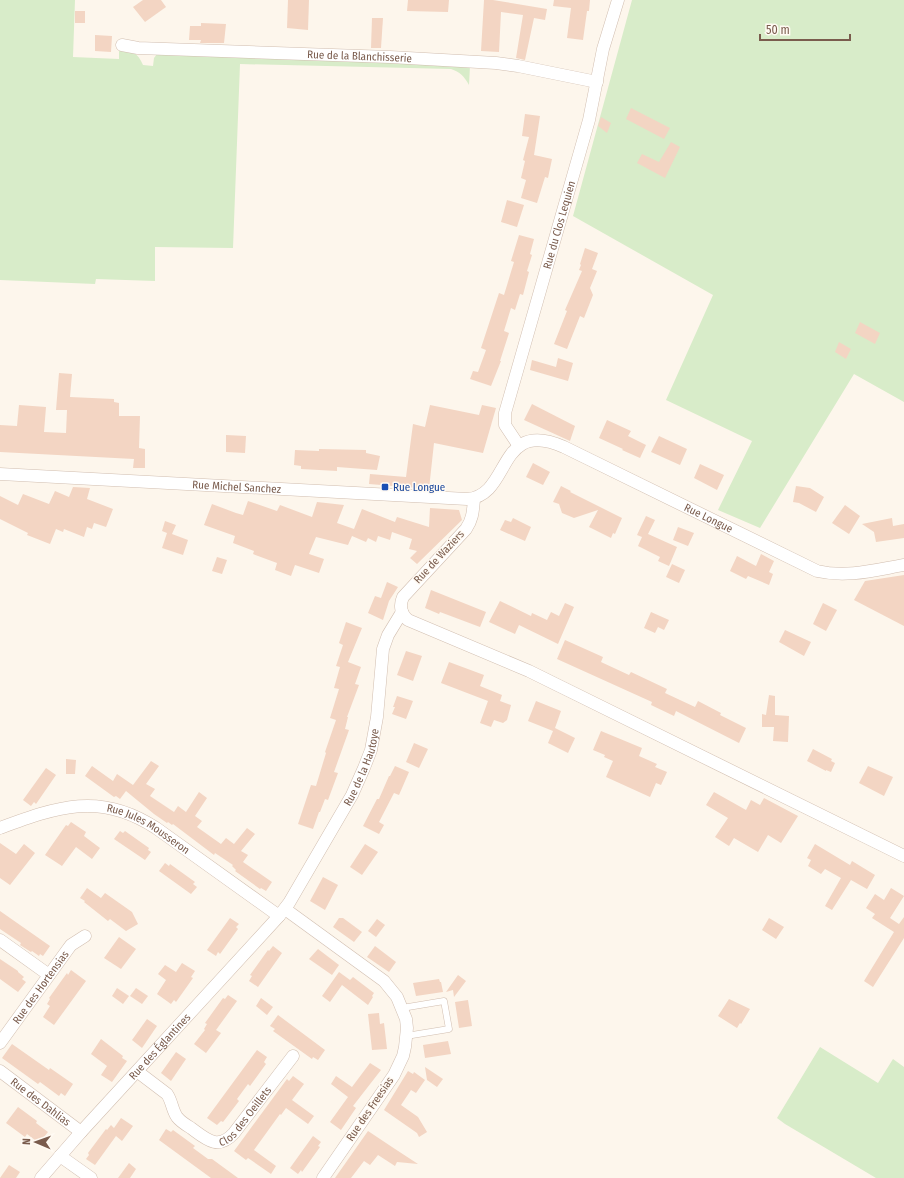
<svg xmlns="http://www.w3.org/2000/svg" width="904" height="1178" viewBox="0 0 904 1178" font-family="'Fira Sans Condensed',sans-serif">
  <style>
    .green { fill: #d8ecc9 }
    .building { fill: #f3d5c3 }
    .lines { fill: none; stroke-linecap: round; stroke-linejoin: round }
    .service-casing { stroke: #d1beb0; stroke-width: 7 }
    .minor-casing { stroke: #d1beb0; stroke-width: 13 }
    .service { stroke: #fff; stroke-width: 6 }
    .minor { stroke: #fff; stroke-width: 12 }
    .transit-dot { fill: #1a4fb4; stroke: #fffaf3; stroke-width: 1.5 }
    .labels { text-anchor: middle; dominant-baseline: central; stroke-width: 3; stroke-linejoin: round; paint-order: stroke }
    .street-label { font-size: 11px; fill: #7a5c4d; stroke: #fffaf3 }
    .transit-label { font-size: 11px; fill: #164399; stroke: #fffaf3; text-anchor: start }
  </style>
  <rect width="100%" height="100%" fill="#fdf6ec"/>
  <g class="green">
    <path d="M0,0H75L73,57L119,59V49C132,50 138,53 143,65L153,66L154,58L157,54L470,66L469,85C464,76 460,72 451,69L240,64L233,248L155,247V281L96,279L95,284L0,280Z"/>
    <path d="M632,0H904V402L854,374L760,528L718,510L752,441L666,400L713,295L573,216Z"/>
    <path d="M820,1047L878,1083L893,1059L904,1067V1178H876L785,1124L777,1118Z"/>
  </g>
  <g class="building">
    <path d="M143,0H161L166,7L145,22L133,7Z"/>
    <path d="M288,0H309L308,30L287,28Z"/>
    <path d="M408,0H449L448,12L407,11Z"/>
    <path d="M484,0H493L547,9L545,20L534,18L525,60L516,58L523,15L501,12L499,52L481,51Z"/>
    <path d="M554,0H590L589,11H587L583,40L567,38L571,8L553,6Z"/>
    <rect x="75" y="11" width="10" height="12"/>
    <path d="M372,18H383L381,48H371Z"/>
    <path d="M201,23L226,24L224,43H200L201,40H189L190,26H201Z"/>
    <path d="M95,35L112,36L111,52L95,51Z"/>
    <path d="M631,108L670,128L664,139L626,119Z"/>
    <path d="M525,114L540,116L534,155L552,159L548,178L545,177L537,203L521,198L526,180L521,178L525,161L523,160L529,137L522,136Z"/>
    <path d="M601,117L611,123L607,133L598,126Z"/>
    <path d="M671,142L680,147L665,178L637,163L642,154L659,162Z"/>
    <path d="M507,200L524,205L517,227L501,222Z"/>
    <path d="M519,235L534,239L530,254L532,255L527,271L529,272L523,295L520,294L515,310L511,308L504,331L509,333L500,361H501L491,386L470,379L473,371L478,372L486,350L481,348L499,293L504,295L514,262L511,261Z"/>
    <path d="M585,248L598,253L592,269L597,271L590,288L593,295L584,318L580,316L567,349L554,344L567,311L565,310L582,271L579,270L581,265L580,264Z"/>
    <path d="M860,322L880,333L875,344L855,333Z"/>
    <path d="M839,342L851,349L846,359L835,352Z"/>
    <path d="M558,358L573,363L568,381L530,370L532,360L556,367Z"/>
    <path d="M59,373L72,374L70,397L114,399V402L119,403V416H140L139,448L145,449V468H133L134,459L0,452V425L17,426L19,405L46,407L44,432L66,433L67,410H56Z"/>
    <path d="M532,404L575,426L570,441L524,420Z"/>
    <path d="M430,405L479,415L482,405L496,408L483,453L434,443L429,489L369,484L370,474L406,477L413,424L425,427Z"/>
    <path d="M607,420L631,431L628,436L646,445L640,458L622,450L623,449L599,438Z"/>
    <path d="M226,435L246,436L245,453L226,452Z"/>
    <path d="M659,436L687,449L680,465L651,452Z"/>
    <path d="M319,449L366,450V453L380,456L377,470L337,467V471L301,469V466L294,465L295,450L319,451Z"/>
    <path d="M533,463L550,472L543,485L526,477Z"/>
    <path d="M700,464L724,475L717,490L694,478Z"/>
    <path d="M561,486L571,491L570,492L622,518L615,534L613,533L611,538L589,527L598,510L574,518L562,513L559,504L553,502Z"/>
    <path d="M796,486L810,488L824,497L816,512L799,503L793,502Z"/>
    <path d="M73,487L90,488L87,499L113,509L106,527L94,523L92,529L87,527L84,537L64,529L63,532L56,529L50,544L27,535L28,533L0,519V496L18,505L23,494L49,504L55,491L69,497Z"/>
    <path d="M248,501L277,511L280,505L312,517L317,502L344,505L337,523L354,529L362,509L395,522L397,517L429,527L430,508L459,510L462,520L417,564L410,558L417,551L409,549L412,539L392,532L390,540L378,536L376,542L368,538L366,542L352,536L348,545L316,537L309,554L324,559L319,573L295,565L291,576L275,570L277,563L253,554L254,551L233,543L235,536L204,525L212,504L236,513L243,515Z"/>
    <path d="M845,505L860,516L849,534L832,523Z"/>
    <path d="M646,516L655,520L648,534L677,547L669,566L658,561L660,557L638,546L642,537L637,535Z"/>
    <path d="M513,518L531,527L525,541L500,530L505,520L511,522Z"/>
    <path d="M892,518L893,526L904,524V538L876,542L874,532L862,524Z"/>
    <path d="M165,521L176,525L172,534L188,540L183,555L162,548L167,533L162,531Z"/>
    <path d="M678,527L694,533L688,546L673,540Z"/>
    <path d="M761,554L774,561L769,572L773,574L769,585L748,576L746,579L730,571L737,556L756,566Z"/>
    <path d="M217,557L227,560L222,574L212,571Z"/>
    <path d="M672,564L685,570L679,583L666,577Z"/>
    <path d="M904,575V626L854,600L865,581Z"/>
    <path d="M387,582L398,587L389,601L383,620L368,613L375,596L381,598Z"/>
    <path d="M431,590L486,612L480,627L440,612L439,614L425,608Z"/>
    <path d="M500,601L531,616L532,613L547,620L551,612L559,616L565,603L574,607L558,644L519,625L515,634L489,622Z"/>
    <path d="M823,603L837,610L826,631L813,624Z"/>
    <path d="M651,612L669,620L664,630L658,627L655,633L644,628Z"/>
    <path d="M346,622L362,628L348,662L361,667L355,684L359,685L347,717H348L345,729L349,730L334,772L338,773L328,800L325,799L320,812H319L313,829L298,824L311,785L316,786L326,753L325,752L336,720L330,718L339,689L334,688L340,667L336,666L343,645L339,643Z"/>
    <path d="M785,630L811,642L804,656L779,642Z"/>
    <path d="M565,640L603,657L601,662L629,675L631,672L667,689L665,693L695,707L698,701L721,713L720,715L746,728L739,743L676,711L674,716L651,705L652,702L557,659Z"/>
    <path d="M406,651L422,656L413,681L397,675Z"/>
    <path d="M449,662L484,675L480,686L502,695L500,701L511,705L507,720L503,723L494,720L491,727L480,723L488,701L441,683Z"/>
    <path d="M769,695L775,696V715L789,716L788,742L773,741L774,727H762V714L766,715Z"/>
    <path d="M397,696L413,701L406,719L392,714L395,707H393Z"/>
    <path d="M536,701L561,711L555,728L575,738L568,753L548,743L553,731L528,721Z"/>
    <path d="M601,731L642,748L639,756L657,764L655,767L667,772L661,785L656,783L650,797L606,777L613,761L604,757L605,755L593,750Z"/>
    <path d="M414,743L428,749L419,768L406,762Z"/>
    <path d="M813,749L832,759L831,761L835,763L831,772L826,770V771L807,761Z"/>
    <path d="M66,759L76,760L75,774H66Z"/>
    <path d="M151,761L159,766L146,784L155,789L150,796L174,812L178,806L186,812L199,792L207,798L195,816L202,821L197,827L221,844L226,838L234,844L247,828L255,834L241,851L248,855L243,862L272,882L266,891L261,888L260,889L235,871L236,870L232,866L233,865L215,853L214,855L173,824L172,825L168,822L167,823L154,814L126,791L120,799L116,796L114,797L85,776L92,766L113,781L117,774L133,785Z"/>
    <path d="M395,766L409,772L399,795L394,793L379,822L384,825L379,834L363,826L377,799H379L389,776H390Z"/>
    <path d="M868,766L893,777L884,796L859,783Z"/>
    <path d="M46,768L56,775L36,804L34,802L31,806L23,800Z"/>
    <path d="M714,792L746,810L751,800L760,805L764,798L798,816L781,843L768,835L758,852L734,838L729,846L715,837L728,818L706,805Z"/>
    <path d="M71,822L86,832L84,836L100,848L92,859L76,847L62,866L45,855L66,825L68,826Z"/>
    <path d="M120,831L123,833L125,831L149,848L148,850L151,852L145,860L114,839Z"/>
    <path d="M0,843L16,854L24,844L35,853L10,885L0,878Z"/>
    <path d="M365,844L378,852L362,875L350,867Z"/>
    <path d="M815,844L850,865L852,861L875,875L867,889L851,880L832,910L825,906L841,878L825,869L821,874L808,866L811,860L807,858Z"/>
    <path d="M165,863L169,866L170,864L195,882L193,884L197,887L191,894L159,871Z"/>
    <path d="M323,877L338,885L325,910L310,901Z"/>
    <path d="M87,888L101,898L105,893L132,912L138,924L126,931L110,919L108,921L84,902L85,901L80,898Z"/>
    <path d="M891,888L904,896L890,918L899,924L904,917V938L873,987L864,981L894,932L872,918L875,914L866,908L875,894L884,900Z"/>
    <path d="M0,911L50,946L43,956L40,954L39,956L32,951L31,952L20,945L21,943L0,929Z"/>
    <path d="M230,918L239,924L236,927L238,929L220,954L218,952L216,956L207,950Z"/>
    <path d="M339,918H343L362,932L354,942L333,927Z"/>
    <path d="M769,918L784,927L776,939L762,930Z"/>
    <path d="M377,919L385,925L376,937L368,931Z"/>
    <path d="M119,937L136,949L121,969L104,958Z"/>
    <path d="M273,946L282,953L258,987L249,981L252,976L250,975L268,950L269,951Z"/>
    <path d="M375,946L396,962L389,972L367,957Z"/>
    <path d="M318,949L339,965L332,975L309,959Z"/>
    <path d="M0,959L18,971V972L24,977L22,979L26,982L18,992L0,979Z"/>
    <path d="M182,963L195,971L191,977L193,978L176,1002L174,1000L171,1004L157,994L166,980L158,974L165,965L176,972Z"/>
    <path d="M71,970L86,981L54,1025L43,1017L50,1006L47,1004L50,999L49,998L67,973L68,975Z"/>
    <path d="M339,972L350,980L353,977L374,993L372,996L373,997L368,1005L342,985L330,1002L322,996Z"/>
    <path d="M458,975L466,981L454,997L453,990L446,992Z"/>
    <path d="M439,979L440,982H441L443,992L416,996L413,983Z"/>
    <path d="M117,988L129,996L123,1004L112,996Z"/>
    <path d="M136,988L148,996L142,1004L130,996Z"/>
    <path d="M228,995L237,1001L216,1030L221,1033L206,1053L194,1044L205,1030L204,1029L207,1024L205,1023L223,998L225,999Z"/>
    <path d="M261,998L273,1007L267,1015L256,1006Z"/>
    <path d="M729,999L750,1009L741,1024L740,1023L737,1028L718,1016Z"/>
    <path d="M468,1000L472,1026L459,1028L455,1002Z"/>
    <path d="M379,1013L380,1024L384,1023L387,1049L372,1050L368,1014Z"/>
    <path d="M278,1015L325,1050L318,1060L313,1057L312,1059L273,1031L275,1029L270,1026Z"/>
    <path d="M147,1019L157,1026L142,1048L132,1040Z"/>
    <path d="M101,1039L123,1056L122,1058L127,1061L112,1082L101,1075L107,1066L91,1054Z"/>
    <path d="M448,1041L451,1054L425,1058L423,1045Z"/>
    <path d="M12,1044L49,1070L50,1068L73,1084L65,1096L61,1093L59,1096L40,1082L38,1084L2,1058Z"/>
    <path d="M257,1050L267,1057L264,1062L266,1064L250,1086L248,1084L237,1099L239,1101L223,1122L221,1121L217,1125L207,1118Z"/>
    <path d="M176,1052L186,1059L171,1081L161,1073Z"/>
    <path d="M370,1063L381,1070L353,1106L356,1108L341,1130L330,1122L348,1097L331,1084L336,1076L352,1087Z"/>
    <path d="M425,1067L443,1079L437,1087L427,1080Z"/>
    <path d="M408,1071L413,1074L414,1072L425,1080L416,1093L411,1090L401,1105L418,1117L427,1132L419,1137L417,1133L384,1110Z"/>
    <path d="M293,1076L304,1084L292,1100L314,1116L308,1124L286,1108L281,1115L280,1114L254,1150L276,1166L271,1174L248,1158L246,1160L234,1151L287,1079L289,1081Z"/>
    <path d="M18,1107L37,1121L36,1123L48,1132L39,1143L27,1134L25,1137L6,1123Z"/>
    <path d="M121,1118L133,1126L122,1141L116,1136L95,1165L86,1159L89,1155L88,1153L106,1129L107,1130L111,1125L114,1128Z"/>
    <path d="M166,1129L171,1132L173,1130L195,1146L193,1148L208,1159H212L238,1178H211L159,1140Z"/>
    <path d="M368,1131L392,1147L418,1164L397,1162L395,1166L378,1155L370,1165L364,1161L351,1178H335Z"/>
    <path d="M313,1136L321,1142L318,1146L320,1147L302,1172L301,1170L298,1174L290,1168Z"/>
    <path d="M129,1163L136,1169L130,1178H118Z"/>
    <path d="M9,1165L20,1172L16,1178H0Z"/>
  </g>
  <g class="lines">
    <defs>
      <path id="service" d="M402,1008L444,1001L449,1029L406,1036"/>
      <g id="minor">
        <path id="s1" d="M122,45L138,48L390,57L496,63L518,66L597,82"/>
        <path id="s2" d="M519,446L505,425V413L589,120L603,49L618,0"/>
        <path id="s3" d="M0,474L467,499C512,496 496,417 564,447L817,571C847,578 875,570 904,565"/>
        <path d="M474,499C473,510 473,519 466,529L403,597C399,606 401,614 408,620L529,671L904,856"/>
        <path id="s4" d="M0,828C57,807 100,791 156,828L279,916"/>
        <path d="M285,909L384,981L397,997L406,1019L407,1028L405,1047L403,1056L394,1075L323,1178"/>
        <path d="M0,940L49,975"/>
        <path id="s5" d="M0,1043L68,949L71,945L85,936"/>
        <path id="s6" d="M0,1071L81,1132"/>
        <path id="s7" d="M138,1072L167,1094C172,1101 172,1110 177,1117C180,1121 186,1125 191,1128C206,1139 218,1151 234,1133L293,1056"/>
        <path d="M60,1156L91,1178"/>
        <path id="s8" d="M41,1178L81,1132L279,916L289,903L352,795L364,768L371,750L377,717L383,649L388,635L402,612"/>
      </g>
    </defs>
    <use href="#service" class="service-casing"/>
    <use href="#minor" class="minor-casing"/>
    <use href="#service" class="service"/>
    <use href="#minor" class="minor"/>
  </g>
  <rect class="transit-dot" x="381" y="483" width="8" height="8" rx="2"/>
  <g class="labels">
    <g class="street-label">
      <text stroke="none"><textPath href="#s1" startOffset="238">Rue de la Blanchisserie</textPath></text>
      <text stroke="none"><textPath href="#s2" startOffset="233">Rue du Clos Lequien</textPath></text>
      <text stroke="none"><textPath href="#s3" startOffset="237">Rue Michel Sanchez</textPath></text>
      <text stroke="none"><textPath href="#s3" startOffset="753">Rue Longue</textPath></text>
      <text transform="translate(439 557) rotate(-47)">Rue de Waziers</text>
      <text stroke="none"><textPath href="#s8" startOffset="525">Rue de la Hautoye</textPath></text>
      <text stroke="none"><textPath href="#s4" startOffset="157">Rue Jules Mousseron</textPath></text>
      <text stroke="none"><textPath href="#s5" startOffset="69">Rue des Hortensias</textPath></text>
      <text stroke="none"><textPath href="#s8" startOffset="177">Rue des Églantines</textPath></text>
      <text stroke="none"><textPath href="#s6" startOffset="51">Rue des Dahlias</textPath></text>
      <text transform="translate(370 1109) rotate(-56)">Rue des Freesias</text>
      <text stroke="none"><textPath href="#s7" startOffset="149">Clos des Oeillets</textPath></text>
    </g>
    <g class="transit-label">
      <text x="393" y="487">Rue Longue</text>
    </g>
  </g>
  <g transform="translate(36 1142) rotate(272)" stroke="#fffaf3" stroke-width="3" paint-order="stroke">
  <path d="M0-3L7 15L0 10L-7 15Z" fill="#7a5c4d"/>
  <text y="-6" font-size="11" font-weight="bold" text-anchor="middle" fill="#7a5c4d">N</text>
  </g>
  <path d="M760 34v6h90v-6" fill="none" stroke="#7a5c4d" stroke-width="2"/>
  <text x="766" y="34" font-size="12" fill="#7a5c4d" stroke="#fffaf3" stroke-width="3" paint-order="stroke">50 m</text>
</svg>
